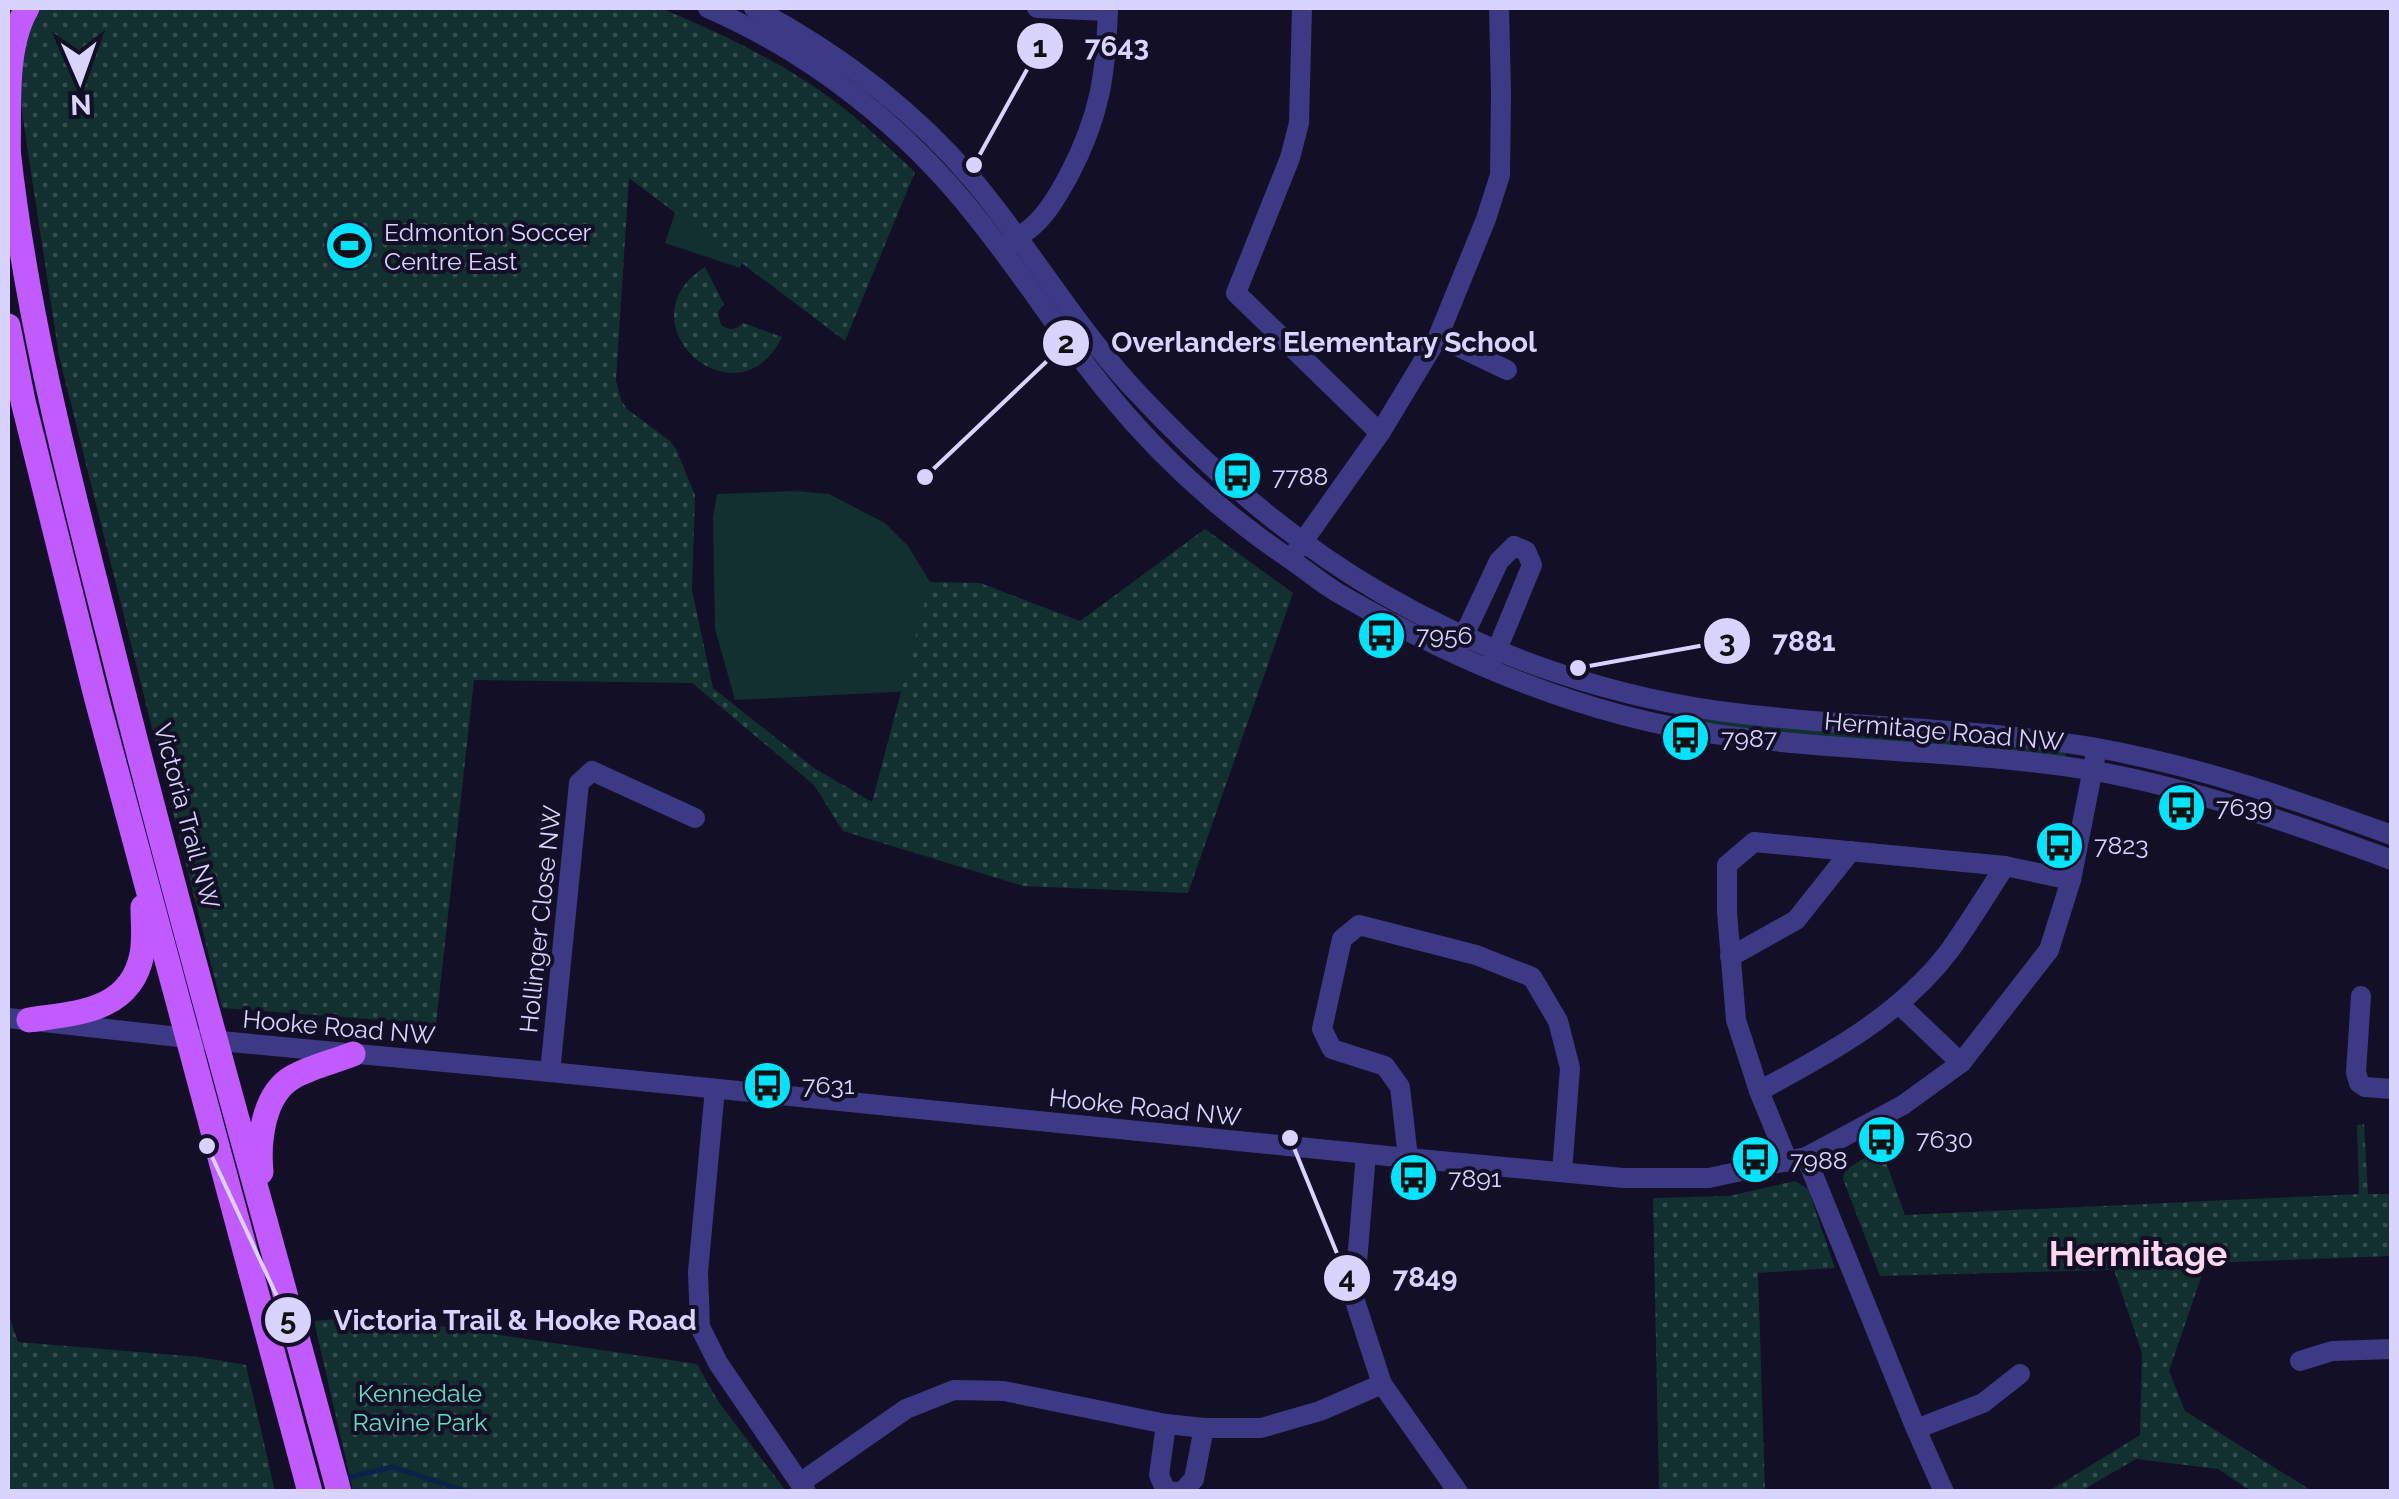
<svg xmlns="http://www.w3.org/2000/svg" width="2399" height="1499" viewBox="0 0 2399 1499" font-family="Raleway,sans-serif">
  <style>
    .grass { fill: #12302f }
    .park { fill: url(#park-dots) }
    .lines { fill: none; stroke-linecap: round; stroke-linejoin: round }
    .stream { stroke: #0c2248; stroke-width: 5 }
    .minor { stroke: #3d3a85; stroke-width: 20 }
    .major { stroke: #c25bff; stroke-width: 25 }
    .labels { text-anchor: middle; dominant-baseline: central; stroke-width: 8; stroke-linejoin: round; paint-order: stroke }
    .poi-label { font-size: 25px; fill: #d9d4ff; stroke: #130f26; text-anchor: start }
    .street-label { font-size: 25px; fill: #d9d4ff; stroke: #130f26 }
    .park-label { font-size: 25px; fill: #5fe0c0; stroke: #130f26 }
    .district-label { font-size: 35px; font-weight: bold; fill: #ffd6f0; stroke: #130f26 }
    .leader { fill: none; stroke: #d9d4ff; stroke-width: 4 }
    .callout-dot { fill: #d9d4ff; stroke: #130f26; stroke-width: 4 }
    .mark-label { font-size: 30px; text-anchor: middle; font-weight: bold; fill: #111 }
    .callout-label { font-size: 28px; text-anchor: middle; font-weight: bold; fill: #d9d4ff; stroke: #130f26; stroke-width: 8; stroke-linejoin: round; paint-order: stroke }
  </style>
  <defs>
    <pattern id="park-dots" width="8" height="8" patternUnits="userSpaceOnUse" patternTransform="scale(2.5)"><rect width="8" height="8" fill="#12302f"/><path d="M2 2h.1M6 6h.1" fill="none" stroke="#344d4e" stroke-width="1.8" stroke-linecap="round"/></pattern>
  </defs>
  <rect width="100%" height="100%" fill="#130f26"/>
  <g class="grass">
    <path d="M703,128L778,152L740,268L665,243Z"/>
    <path d="M797,491L829,494L885,523L908,546L930,582L939,616L914,691L735,700L715,629L713,517L717,494Z"/>
    <path d="M1696,715L2054,749L2066,754L2065,760L1813,737L1694,721Z"/>
  </g>
  <g class="park">
    <path d="M40,8H660C728,36 793,67 851,114C873,132 894,153 915,172L845,341L629,178L616,380L621,400L627,409L670,441L676,449L695,495L692,590L713,688L814,768L872,802L930,582L980,583L1080,621L1205,529L1293,593L1188,893L1023,886L843,831L814,785L692,683L474,680L436,1024L222,1008L59,356L20,99L24,35Z"/>
    <path d="M705,267L724,304L718,312L721,325C729,331 736,330 743,323L782,337C737,429 618,322 705,267Z"/>
    <path d="M2364,1124L2368,1194H2391V1256L2206,1263L2169,1371L2185,1411L2312,1491H2251L2218,1469L2136,1459L2081,1491H2049L2140,1435L2142,1353L2114,1270L1880,1276L1843,1179L1845,1170L1881,1148L1905,1215L2359,1194L2357,1125Z"/>
    <path d="M1795,1181L1808,1189L1835,1268L1758,1273L1765,1491H1659L1653,1198L1729,1196Z"/>
    <path d="M8,1313L18,1342L199,1357L246,1365L275,1491H8Z"/>
    <path d="M371,1316L697,1364L718,1401L786,1491H353L314,1321Z"/>
  </g>
  <g class="lines">
    <g class="stream">
      <path d="M341,1479L393,1467L468,1492"/>
      <path d="M287,1492L302,1488"/>
    </g>
    <g class="minor">
      <path d="M708,8C813,54 907,128 978,219C1023,275 1062,337 1108,393C1160,457 1222,513 1290,559C1306,570 1321,583 1338,593C1455,661 1581,715 1715,734C1839,752 1965,750 2089,770C2193,788 2293,824 2392,860"/>
      <path d="M754,8C836,52 911,107 972,179C1028,245 1072,321 1130,385C1204,465 1286,538 1381,593C1491,657 1616,700 1743,714C1860,728 1980,728 2097,748C2199,766 2295,800 2392,835"/>
      <path d="M1037,8L1107,11"/>
      <path d="M1302,8L1299,123L1290,158L1236,293L1380,433"/>
      <path d="M1007,245C1016,239 1025,233 1033,226C1048,213 1059,193 1069,175C1100,116 1106,74 1108,8"/>
      <path d="M1438,337L1507,370"/>
      <path d="M1297,550L1380,433L1438,337L1486,219L1500,175L1501,93L1499,8"/>
      <path d="M1460,644L1499,561L1514,546L1526,551L1532,565L1492,662"/>
      <path d="M1730,957L1796,920L1851,851"/>
      <path d="M2361,996L2356,1072L2359,1083L2365,1087L2392,1089"/>
      <path d="M1899,1004L1961,1063"/>
      <path d="M8,1018L188,1038L550,1072L1408,1158L1623,1178H1709L1806,1157L1903,1105L1961,1063L2049,950L2071,880L2097,748"/>
      <path d="M550,1072L579,783L592,771L695,818"/>
      <path d="M715,1089L698,1272L700,1327L718,1363L806,1492"/>
      <path d="M1759,1091C1829,1054 1902,1014 1950,950C1969,923 1987,894 2005,866"/>
      <path d="M1366,1154L1354,1298L1382,1384L1458,1492"/>
      <path d="M1806,1157L1916,1429L1944,1492"/>
      <path d="M1408,1158L1400,1087L1385,1066L1332,1049L1322,1029L1342,939L1359,925L1476,955L1532,977L1558,1021L1570,1068L1562,1172"/>
      <path d="M1788,1162L1759,1091L1736,1020L1727,912V865L1754,842L2005,866L2071,880"/>
      <path d="M2300,1361L2332,1351L2392,1349"/>
      <path d="M1166,1424L1159,1475L1166,1491L1177,1492"/>
      <path d="M1916,1429L1983,1403L2020,1374"/>
      <path d="M800,1483L906,1409L954,1390L1004,1391L1166,1424L1204,1428H1261L1320,1411L1382,1384"/>
      <path d="M1182,1492L1194,1479L1204,1428"/>
    </g>
    <g class="major">
      <path d="M8,149C26,317 70,481 111,644C182,928 263,1209 339,1492"/>
      <path d="M8,157C10,110 3,49 27,8"/>
      <path d="M8,326L23,401L96,696L310,1492"/>
      <path d="M29,1020C76,1013 131,1012 142,954C145,939 143,923 143,907"/>
      <path d="M261,1172C258,1141 263,1094 293,1077C311,1067 333,1062 353,1054"/>
    </g>
  </g>
  <defs>
    <symbol id="stadium-disc" viewBox="-11 -11 22 22"><circle r="9.5" fill="#00e5ff" stroke="#130f26"/><path d="M0-5a6.5 5 0 1 0 0 10a6.5 5 0 1 0 0-10ZM-3.5-1.8h7v3.6h-7Z" fill="#111"/></symbol>
    <symbol id="bus-disc" viewBox="-11 -11 22 22"><circle r="9.5" fill="#00e5ff" stroke="#130f26"/><path d="M-5-6H5V4H4V6H2V4H-2V6H-4V4H-5ZM-3.5-4V0h7V-4ZM-3.5 1.2v1.5H-2V1.2ZM2 1.2v1.5H3.5V1.2Z" fill="#111"/></symbol>
  </defs>
  <g fill-rule="evenodd">
    <use href="#stadium-disc" x="322" y="218" width="55" height="55"/>
    <use href="#bus-disc" x="1210" y="448" width="55" height="55"/>
    <use href="#bus-disc" x="1354" y="608" width="55" height="55"/>
    <use href="#bus-disc" x="1658" y="710" width="55" height="55"/>
    <use href="#bus-disc" x="2154" y="780" width="55" height="55"/>
    <use href="#bus-disc" x="2032" y="818" width="55" height="55"/>
    <use href="#bus-disc" x="740" y="1058" width="55" height="55"/>
    <use href="#bus-disc" x="1854" y="1112" width="55" height="55"/>
    <use href="#bus-disc" x="1728" y="1132" width="55" height="55"/>
    <use href="#bus-disc" x="1386" y="1150" width="55" height="55"/>
  </g>
  <g class="labels">
    <g class="poi-label">
      <text x="384" y="232">Edmonton Soccer<tspan x="384" dy="29">Centre East</tspan></text>
      <text x="1272" y="476">7788</text>
      <text x="1416" y="635">7956</text>
      <text x="1721" y="738">7987</text>
      <text x="2216" y="807">7639</text>
      <text x="2094" y="845">7823</text>
      <text x="802" y="1085">7631</text>
      <text x="1916" y="1139">7630</text>
      <text x="1790" y="1160">7988</text>
      <text x="1448" y="1178">7891</text>
    </g>
    <g class="street-label">
      <text transform="translate(1944 731) rotate(5)">Hermitage Road NW</text>
      <text transform="translate(187 816) rotate(75)">Victoria Trail NW</text>
      <text transform="translate(540 919) rotate(-84)">Hollinger Close NW</text>
      <text transform="translate(339 1027) rotate(5)">Hooke Road NW</text>
      <text transform="translate(1145 1107) rotate(6)">Hooke Road NW</text>
    </g>
    <g class="park-label">
      <text x="420" y="1393">Kennedale<tspan x="420" dy="29">Ravine Park</tspan></text>
    </g>
    <g class="district-label">
      <text x="2138" y="1253">Hermitage</text>
    </g>
  </g>
  <path class="leader" d="M974 165L1040 46M925 477L1066 343M1578 668L1727 641M1290 1138L1347 1278M207 1146L288 1320"/>
  <g class="callout-dot">
    <circle cx="974" cy="165" r="10"/>
    <circle cx="925" cy="477" r="10"/>
    <circle cx="1578" cy="668" r="10"/>
    <circle cx="1290" cy="1138" r="10"/>
    <circle cx="207" cy="1146" r="10"/>
    <circle cx="1040" cy="46" r="25"/>
    <circle cx="1066" cy="343" r="25"/>
    <circle cx="1727" cy="641" r="25"/>
    <circle cx="1347" cy="1278" r="25"/>
    <circle cx="288" cy="1320" r="25"/>
  </g>
  <g class="mark-label">
    <text x="1040" y="57">1</text>
    <text x="1066" y="353">2</text>
    <text x="1727" y="652">3</text>
    <text x="1347" y="1288">4</text>
    <text x="288" y="1330">5</text>
  </g>
  <g class="callout-label">
    <text x="1117" y="56">7643</text>
    <text x="1324" y="352">Overlanders Elementary School</text>
    <text x="1804" y="651">7881</text>
    <text x="1425" y="1287">7849</text>
    <text x="515" y="1330">Victoria Trail &amp; Hooke Road</text>
  </g>
  <rect width="2399" height="1499" fill="none" stroke="#d9d4ff" stroke-width="20"/>
  <g transform="translate(80 80) rotate(178)" stroke="#130f26" stroke-width="8" paint-order="stroke">
  <path d="M0-8L18 38L0 25L-18 38Z" fill="#d9d4ff"/>
  <text y="-15" font-size="28" font-weight="bold" text-anchor="middle" fill="#d9d4ff">N</text>
  </g>
</svg>
